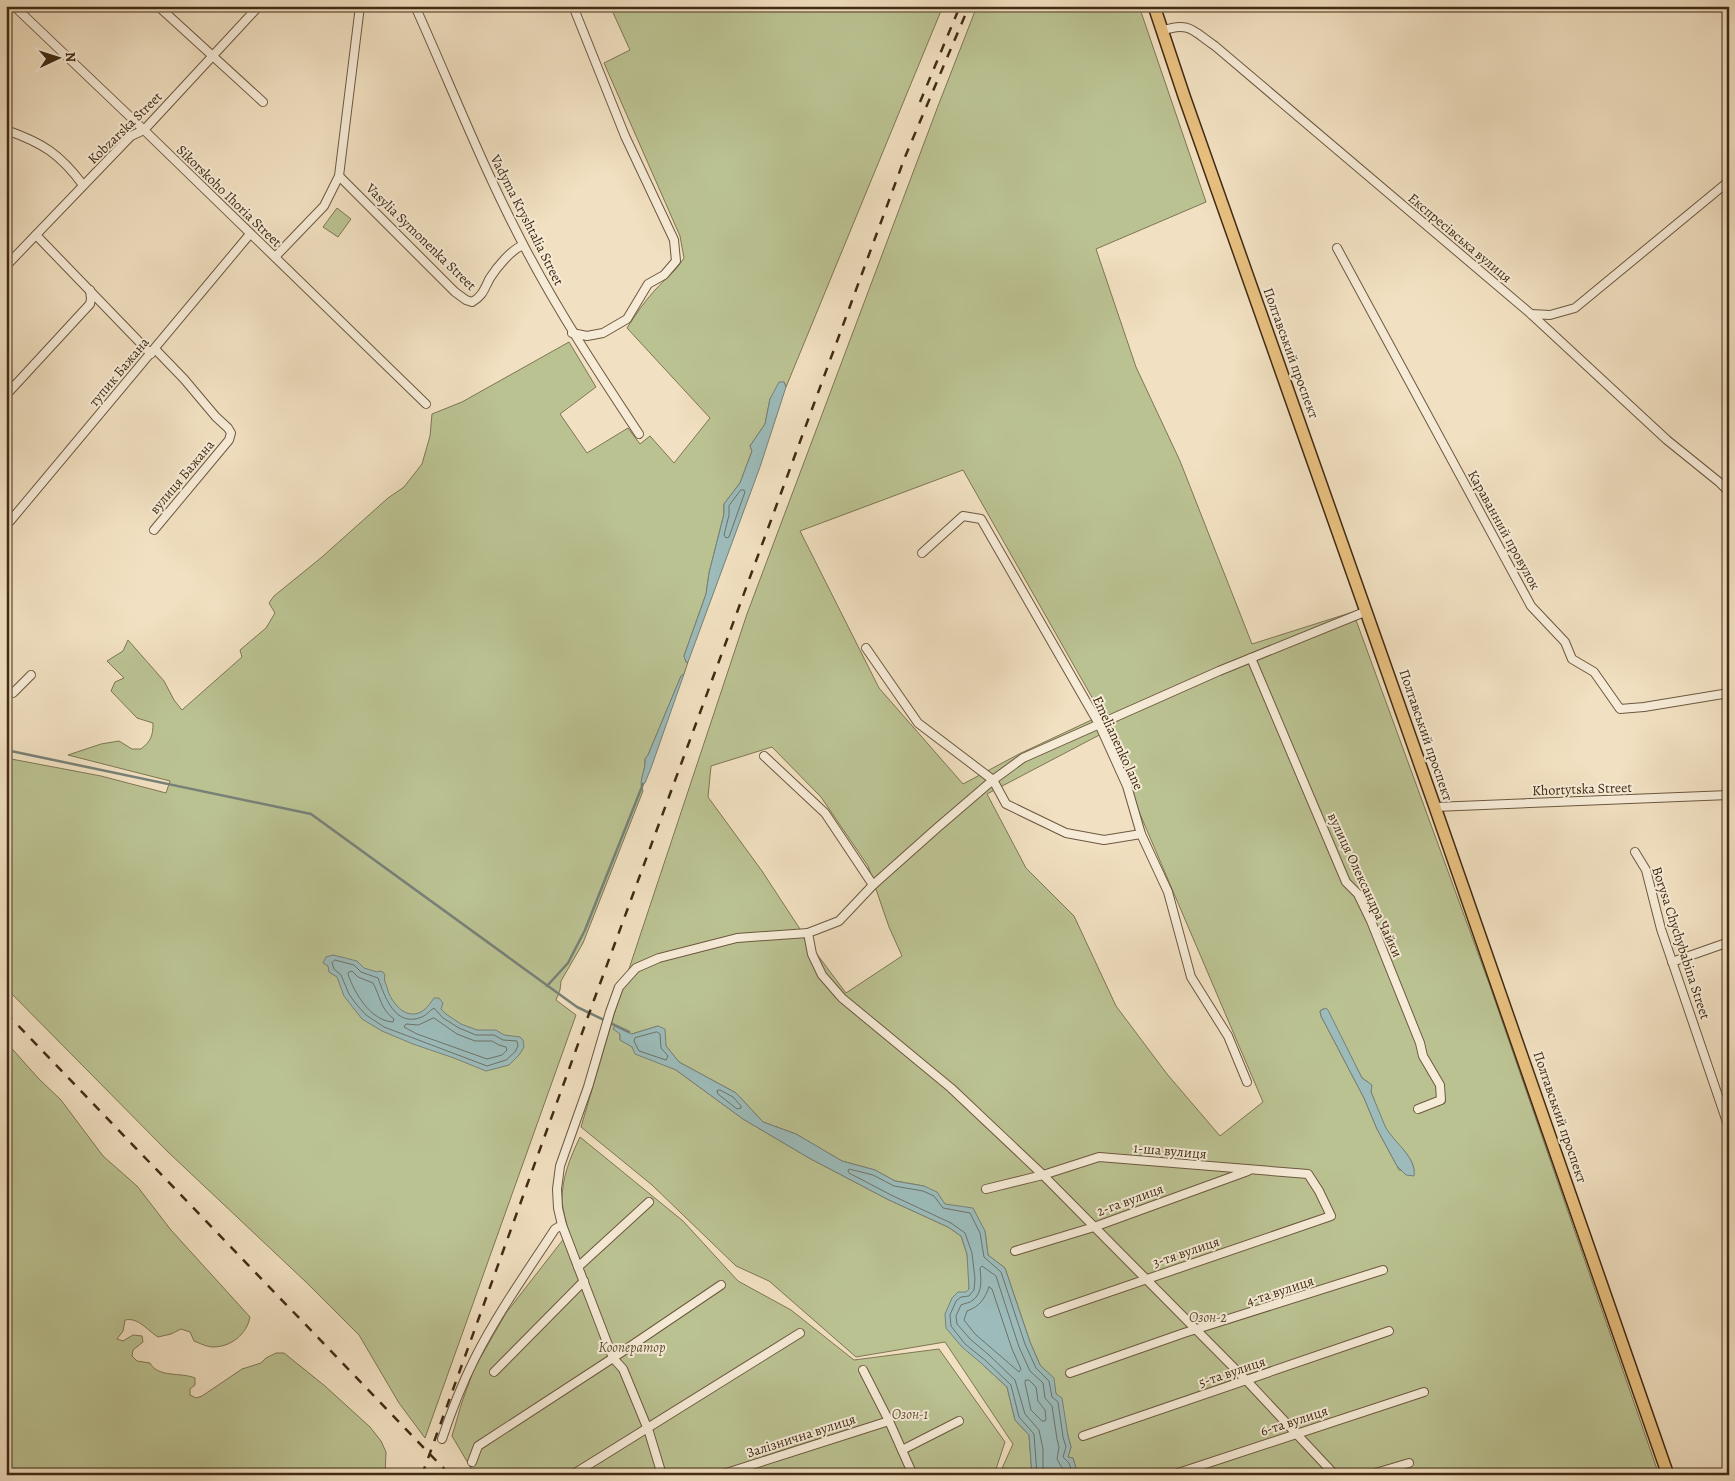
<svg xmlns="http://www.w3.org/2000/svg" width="1735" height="1481" viewBox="0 0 1735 1481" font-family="Alegreya,serif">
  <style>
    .green { fill: #bbc292; stroke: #7e7653; fill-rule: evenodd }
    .water { fill: #9cbbba; stroke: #788178 }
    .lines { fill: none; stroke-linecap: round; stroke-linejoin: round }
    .shore { stroke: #6e7367; stroke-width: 1 }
    .stream { stroke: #788178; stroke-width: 2.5 }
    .minor-casing { stroke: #6d583f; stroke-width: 10 }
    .highway-casing { stroke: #412b14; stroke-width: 14 }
    .minor { stroke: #f6ebd7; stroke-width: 8 }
    .highway { stroke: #e8c080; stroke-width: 11 }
    .rail { stroke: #412b14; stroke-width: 2.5; stroke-dasharray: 9 9; stroke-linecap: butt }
    .labels { text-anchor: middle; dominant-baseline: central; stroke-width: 4; stroke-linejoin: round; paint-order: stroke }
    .street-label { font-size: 14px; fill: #412b14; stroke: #f6ebd7 }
    .park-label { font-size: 14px; font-style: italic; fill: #605134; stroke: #f6ebd7 }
  </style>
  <rect width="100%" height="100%" fill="#f1e0c1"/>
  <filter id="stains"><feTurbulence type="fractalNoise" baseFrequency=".004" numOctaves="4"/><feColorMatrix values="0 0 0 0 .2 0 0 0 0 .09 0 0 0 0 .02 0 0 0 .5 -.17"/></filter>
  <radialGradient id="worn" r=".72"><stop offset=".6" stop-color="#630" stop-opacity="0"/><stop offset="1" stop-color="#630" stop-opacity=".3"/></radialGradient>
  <g class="green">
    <path d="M610,6H943L786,387L784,382L770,399L765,424L750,446L752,451L740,483L724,504V514L709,573L706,594L684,656L686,662H688L684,674L681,676L648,755L645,759C646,771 639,779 643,791L583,943L561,981L560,990L556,1000L576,1015L425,1438L399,1403L359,1335L307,1283L168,1152L6,988V758L101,776L166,793L170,781L68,755L101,744L119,741L132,749H141C151,741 153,736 153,723L137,718L111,691L115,682L124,678L107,661L123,651L128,640L164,681L174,700L182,710L242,657L240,650L266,628L275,613L269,603L274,596L322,557L388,498L404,487L422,464L430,436L432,414L462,402L569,342L596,387L560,414L587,453L628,428L640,444L650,436L674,463L710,418L627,328C636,314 644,302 655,290C665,279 676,271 684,258L680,236L604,63L630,50Z"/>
    <path d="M977,6H1139L1206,202L1096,249L1136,367L1180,461L1252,644L1353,612L1490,986L1659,1475H1078L1073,1458L1068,1457L1071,1447L1056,1394L1053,1378L1040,1365L1030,1342L1005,1268L988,1255L985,1231L945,1204L924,1186L895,1181L875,1170L842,1161L796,1134L763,1122L736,1093L679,1062L666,1046L658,1026L632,1034H620V1040L676,1070L743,1119L809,1158L889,1200L948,1227L961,1236L967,1254L970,1279L969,1289L966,1292L981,1363L1007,1387L1015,1420L1029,1435L1032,1475H999L1013,1444L945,1342L856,1357L769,1281L736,1266L652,1185L581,1127L616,1008L747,614L938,106ZM963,470L1102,715L1019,754L963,784L879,688L800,531ZM1105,732L1263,1102L1220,1136L1167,1074L1116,1006L1074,916L1026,868L987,794ZM772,747L821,797L868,866L889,927L902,956L846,993L813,949L762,871L708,797L711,766ZM1323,1009H1326L1362,1078C1368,1082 1373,1084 1371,1092C1377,1106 1381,1124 1391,1136C1400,1147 1414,1158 1414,1172L1399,1170L1397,1166L1377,1129L1364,1098L1321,1016L1320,1011Z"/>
    <path d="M337,208L351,219L338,237L323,227Z"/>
    <path d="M6,1042L39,1079L61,1100L103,1156L137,1186L171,1230L250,1317C247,1334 231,1347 213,1347C207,1347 199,1343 194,1341L190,1332L181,1329L171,1334L158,1337C147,1330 138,1317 125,1320L123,1331L117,1339L123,1341L133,1335L142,1336L143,1342L133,1350L132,1356L137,1361L150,1363C158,1378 181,1372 195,1378V1385L190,1389V1395L196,1398L202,1396L242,1369L261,1363L266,1358L276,1353H284L325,1386L370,1427L381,1441L386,1452L385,1475H6Z"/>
    <path d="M580,1137L683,1221L738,1281L791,1310L854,1360L939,1349L1005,1442L994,1475H475L452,1436L462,1402L474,1369L506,1313L569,1232C566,1222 563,1211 562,1201C562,1177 570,1158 580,1137Z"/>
  </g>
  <g class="water">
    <path d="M779,382H784L786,387L760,467L688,662H686L684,656L706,594L709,573L724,514V504L740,483L752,451L750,446L765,424L770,399Z"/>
    <path d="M684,674L651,768L645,783L641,785C641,775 646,769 645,759L648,755L681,676Z"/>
    <path d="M333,955L357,961L364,968L377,972L380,971L383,972L385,975C383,981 387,985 388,991C393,1005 408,1022 424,1010C428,1007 431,1002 434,998H439L443,1003L441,1009L446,1014L461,1024L477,1030H496L504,1035L520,1037L523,1040L524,1047L519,1055L509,1065L486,1071L454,1058L413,1044L382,1031L362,1019L344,996L337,977L329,972L328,966L323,963L326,957Z"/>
    <path d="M1326,1008L1328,1010L1362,1078L1372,1085L1371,1092C1376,1103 1380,1115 1385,1126C1393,1142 1417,1157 1414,1176L1406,1175L1397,1166L1377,1129L1364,1098L1321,1016L1320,1011Z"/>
    <path d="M615,1026L632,1034L658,1026L665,1029L666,1046L679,1062L736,1093L763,1122L796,1134L842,1161L875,1170L895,1181L924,1186L937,1192L945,1204L973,1208L985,1231L988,1255L1005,1268L1030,1342L1040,1365L1054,1378L1056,1394L1062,1398L1068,1436L1071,1447L1068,1457L1073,1458L1078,1475H1032L1029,1435L1015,1420L1007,1387L981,1363L962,1347L946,1328L945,1314L952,1298L958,1292H966L969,1289L967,1254L961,1236L948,1227L889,1200L809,1158L743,1119L676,1070L635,1054L632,1047L620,1040V1034L613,1029Z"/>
  </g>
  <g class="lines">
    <g class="shore">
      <path d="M741,490H744L745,492L729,537L726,538L724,535L729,515V506Z"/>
      <path d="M335,960L354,965L361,972L378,978C385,997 395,1028 422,1017C427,1015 430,1010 434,1008L443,1018L459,1028L476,1035H494L503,1040L517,1041L518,1046L515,1052L506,1060L487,1066L384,1027L366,1015L356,1004L349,994L341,975L334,969L332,963Z"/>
      <path d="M349,972L352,971L358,977L373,983C380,996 381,1010 394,1019L393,1022C371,1021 354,993 348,974Z"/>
      <path d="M434,1018L457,1034L475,1041H492L499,1045L506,1047L507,1050L502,1055L487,1059L417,1034L404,1027L406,1024L418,1025Z"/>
      <path d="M657,1032L660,1034L661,1048L668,1056L666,1060L639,1051L634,1041L635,1038Z"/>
      <path d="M720,1090L733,1097L741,1106V1108L737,1109L718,1094L717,1091Z"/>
      <path d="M989,1287L992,1289L1012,1349L1021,1369L1019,1372L975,1334L964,1320L967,1311C980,1306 984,1300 989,1287Z"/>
      <path d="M1026,1380H1029L1036,1387L1038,1401L1045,1410L1046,1419L1045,1421H1042L1031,1410L1025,1383Z"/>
      <path d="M1037,1475L1034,1434L1019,1417L1011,1385L985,1360L965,1344L951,1326L950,1315L956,1301L961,1297L969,1296L974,1290L975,1279L972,1253L965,1233L951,1223L891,1195L849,1173L848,1171L849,1169L873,1175L894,1186L923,1191L934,1196L943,1208L970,1213L980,1233L984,1257L1001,1272L1025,1344L1036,1368L1049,1381L1052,1397L1058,1402L1063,1437L1066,1447L1063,1457L1069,1463L1073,1475"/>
      <path d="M1043,1475V1449L1039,1430L1025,1414L1015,1380L989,1355L970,1339L957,1324L956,1316L961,1305C965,1303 970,1303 973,1300C983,1293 981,1278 980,1268L982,1266L996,1276L1019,1347L1030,1371L1043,1383L1045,1398L1052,1406L1057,1439L1059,1447L1057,1459L1066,1475"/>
    </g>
    <g class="stream">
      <path d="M6,750L311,814L577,1007L629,1032"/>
      <path d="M547,986L568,963L585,930L643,784"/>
    </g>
    <defs>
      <g id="minor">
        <path d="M14,6L144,130L426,404"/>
        <path d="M158,6L263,102"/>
        <path d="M415,6C451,86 483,168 524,246C558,311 598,372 639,434"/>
        <path d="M1162,31C1189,21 1193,31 1215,46L1531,314L1667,440L1719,482L1729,492"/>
        <path d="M6,130C43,143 60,154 83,185"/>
        <path d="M339,176L455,292L466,300L472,302C483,296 484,289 490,278C497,267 511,250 523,245"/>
        <path d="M36,235L151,354"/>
        <path d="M1337,248L1531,606L1565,642L1572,659L1594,672L1620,709L1644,707L1729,693"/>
        <path d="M275,257L324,206L339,176L360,6"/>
        <path d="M6,266L131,136L144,130L259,6"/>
        <path d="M1531,314L1550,315L1575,308L1729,181"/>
        <path d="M572,333L587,336L603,333L627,319L648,284L664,275L676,261L674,240L625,136L573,6"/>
        <path d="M6,395L90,304L91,299L90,290"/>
        <path d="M6,526L250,234"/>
        <path d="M154,530L229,440L231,433L228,428L216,417L184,379L155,349"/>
        <path d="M922,553L963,516L981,519L1099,724L1127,786L1141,834L1168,892L1191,977L1228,1036L1247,1082"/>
        <path d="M866,648L918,723L993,780L1006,804L1066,833L1104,840L1141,834"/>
        <path d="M1251,658L1346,882L1358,894L1371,921L1420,1043L1423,1056L1440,1085L1441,1100L1418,1109"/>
        <path d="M6,693H13L31,675"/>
        <path d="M764,756L825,813L873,885"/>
        <path d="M1435,807L1729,795"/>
        <path d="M1635,852L1646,870L1661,929L1729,1128"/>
        <path d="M1672,962L1729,942"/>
        <path d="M986,1189L1043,1175L1099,1157L1308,1174L1319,1191L1331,1216L1048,1313"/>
        <path d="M1015,1251L1094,1227L1248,1171"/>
        <path d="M578,1267L649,1202"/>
        <path d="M863,1370L889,1421L913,1475"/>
        <path d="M494,1372L584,1281"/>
        <path d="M1070,1373L1184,1333L1383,1270"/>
        <path d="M1083,1436L1389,1331"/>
        <path d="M442,1439C451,1412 461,1386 474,1360C497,1314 527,1272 555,1229L562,1225"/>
        <path d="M902,1450L959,1421"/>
        <path d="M472,1462L478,1446L613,1358L721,1285"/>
        <path d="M572,1475L800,1333"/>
        <path d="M662,1475L649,1432L623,1369L613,1358L562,1225L558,1208L557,1189L560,1166L588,1087L610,1012L619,987L636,968L659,958L737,938L808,933"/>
        <path d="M720,1475L889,1421"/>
        <path d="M1172,1475L1424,1392"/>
        <path d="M1335,1475L1247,1381L1043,1175L951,1088L842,998L822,975L812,954L808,933L839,921L873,885L937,828L993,780L1023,758L1219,671L1367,611"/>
        <path d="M1369,1475L1409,1463"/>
      </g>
      <path id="highway" d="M1154,6L1184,96L1435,807L1668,1475"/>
    </defs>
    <use href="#minor" class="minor-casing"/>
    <use href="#highway" class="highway-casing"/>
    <use href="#minor" class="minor"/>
    <use href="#highway" class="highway"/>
    <g class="rail">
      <path d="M920,102L960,6"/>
      <path d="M6,1013L450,1475"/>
      <path d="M422,1475L594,1000L905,157L969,6"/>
    </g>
  </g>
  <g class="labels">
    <g class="street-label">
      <text transform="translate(125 128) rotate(-44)">Kobzarska Street</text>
      <text transform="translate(229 196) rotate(44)">Sikorskoho Ihoria Street</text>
      <text transform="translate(527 220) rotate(63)">Vadyma Kryshtalia Street</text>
      <text transform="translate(421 237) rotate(44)">Vasylia Symonenka Street</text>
      <text transform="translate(1460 238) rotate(40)">Експресівська вулиця</text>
      <text transform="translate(1291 353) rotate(70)">Полтавський проспект</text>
      <text transform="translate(119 372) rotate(-50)">тупик Бажана</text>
      <text transform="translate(182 477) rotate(-50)">вулиця Бажана</text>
      <text transform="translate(1504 530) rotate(61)">Караванний провулок</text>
      <text transform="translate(1426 735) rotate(71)">Полтавський проспект</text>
      <text transform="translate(1118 743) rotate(65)">Emelianenko lane</text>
      <text transform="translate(1582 789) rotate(-2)">Khortytska Street</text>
      <text transform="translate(1365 885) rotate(65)">вулиця Олександра Чайки</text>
      <text transform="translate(1681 943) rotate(72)">Borysa Chychybabina Street</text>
      <text transform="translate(1560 1117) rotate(71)">Полтавський проспект</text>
      <text transform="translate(1170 1151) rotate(5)">1-ша вулиця</text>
      <text transform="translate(1130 1200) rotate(-20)">2-га вулиця</text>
      <text transform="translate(1186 1252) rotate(-19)">3-тя вулиця</text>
      <text transform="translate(1280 1291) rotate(-18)">4-та вулиця</text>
      <text transform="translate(1232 1372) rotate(-19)">5-та вулиця</text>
      <text transform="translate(1294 1421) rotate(-18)">6-та вулиця</text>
      <text transform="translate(801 1436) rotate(-18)">Залізнична вулиця</text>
    </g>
    <g class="park-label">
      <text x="1208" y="1317">Озон-2</text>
      <text x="632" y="1347">Кооператор</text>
      <text x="910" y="1414">Озон-1</text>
    </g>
  </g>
  <rect width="1735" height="1481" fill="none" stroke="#f1e0c1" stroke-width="25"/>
  <rect x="8" y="8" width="1720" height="1466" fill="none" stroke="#412b14" stroke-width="2.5"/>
  <rect x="12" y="12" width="1710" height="1456" fill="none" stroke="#412b14"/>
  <g transform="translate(58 58) rotate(86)" stroke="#f6ebd7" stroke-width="4" paint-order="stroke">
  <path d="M0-4L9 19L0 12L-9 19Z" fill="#412b14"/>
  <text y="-8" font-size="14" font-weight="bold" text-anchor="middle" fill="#412b14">N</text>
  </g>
  <rect width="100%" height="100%" filter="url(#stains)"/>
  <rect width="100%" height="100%" fill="url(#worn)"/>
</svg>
